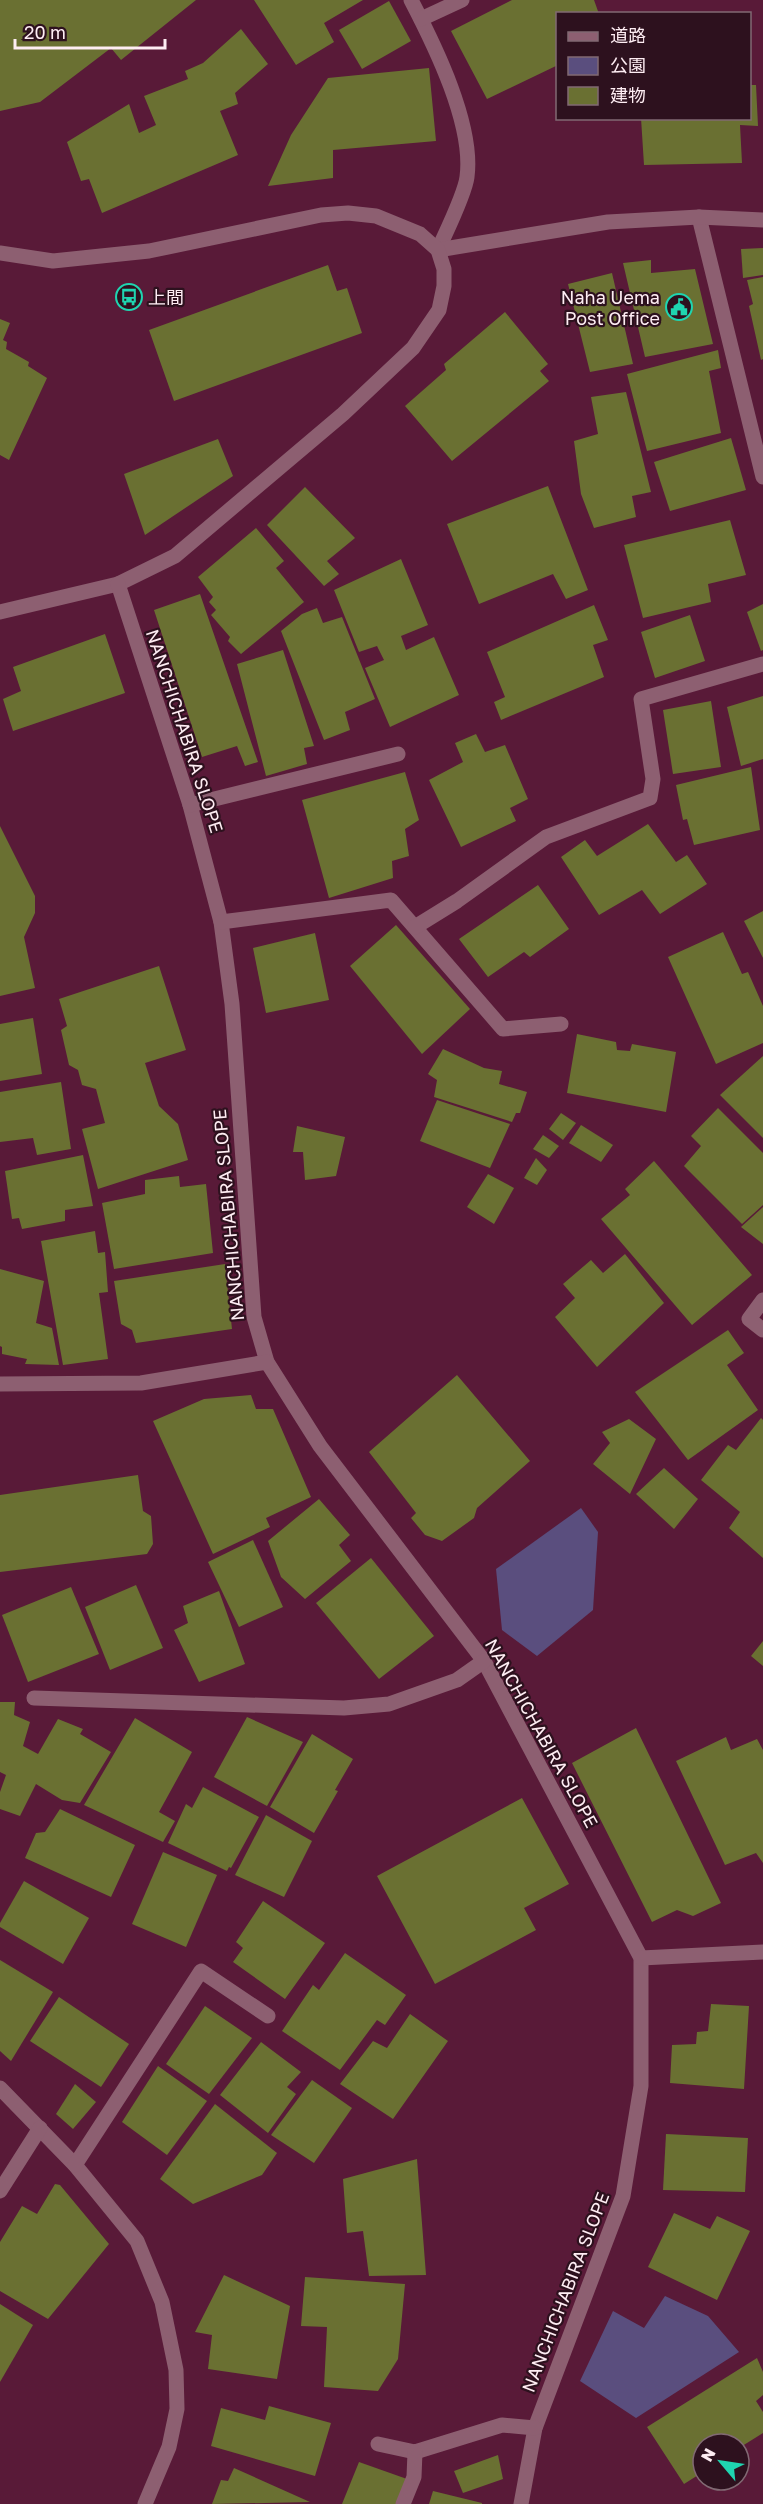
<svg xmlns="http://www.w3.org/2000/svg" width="763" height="2504" viewBox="0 0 763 2504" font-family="'Golos Text','Noto Sans JP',sans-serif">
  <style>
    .green { fill: #5a4e7e }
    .building { fill: #6a7032 }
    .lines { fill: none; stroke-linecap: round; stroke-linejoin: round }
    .minor { stroke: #8d5f71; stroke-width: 15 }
    .labels { text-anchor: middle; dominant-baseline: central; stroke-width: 4.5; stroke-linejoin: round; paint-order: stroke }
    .poi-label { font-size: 18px; fill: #feedf3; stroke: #2d111e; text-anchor: start }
    .street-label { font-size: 18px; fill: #feedf3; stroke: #2d111e }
  </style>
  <rect width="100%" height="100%" fill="#591a38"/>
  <g class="green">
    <path d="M581,1508L598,1532L593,1610L537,1656L502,1630L496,1569Z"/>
    <path d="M665,2296L708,2316L739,2352L636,2418L580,2381L613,2311L644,2328Z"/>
  </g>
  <g class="building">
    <path d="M0,0H196L121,60L111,48L40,102L0,111Z"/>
    <path d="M254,0H363L324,23L334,42L296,65Z"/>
    <path d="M512,0H594L599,14H558V65L487,99L451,31Z"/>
    <path d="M389,1L411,41L362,69L339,30Z"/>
    <path d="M241,29L268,64L235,93L238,104L220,111L238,155L102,213L89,179L81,181L67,142L129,104L139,133L156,125L144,96L188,79L185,71L203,63Z"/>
    <path d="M429,68L436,141L333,150V178L268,186L291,135L328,78Z"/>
    <path d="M750,85H756L758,126L740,125L742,163L644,165L641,118H750Z"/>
    <path d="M763,248V275L743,278L741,249Z"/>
    <path d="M651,260V273L695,269L713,344L645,357L623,263Z"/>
    <path d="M328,265L337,291L347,288L362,333L174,401L149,330Z"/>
    <path d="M612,273L633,364L590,372L568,284Z"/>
    <path d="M763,277V359L761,360L749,306L753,304L747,280Z"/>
    <path d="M505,312L548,364L540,371L549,381L452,461L405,406L446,370L444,364Z"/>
    <path d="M0,319L10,323L3,340L7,342L6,349L29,362L28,366L47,378L9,460L0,455Z"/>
    <path d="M718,350L721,368L709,371L721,433L647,451L627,374Z"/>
    <path d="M626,392L651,492L632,496L636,517L594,528L581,494L574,441L598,434L591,397Z"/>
    <path d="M731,438L746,490L670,511L654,462Z"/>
    <path d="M218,439L233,476L145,535L124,474Z"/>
    <path d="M548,486L588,590L566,599L553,574L479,604L447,524Z"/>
    <path d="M305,487L355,538L327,561L339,574L324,586L267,525Z"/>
    <path d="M730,520L746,575L708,584L711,602L643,618L624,545Z"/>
    <path d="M256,528L284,561L276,568L304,602L241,654L228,641L230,637L211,615L216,610L209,602L213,597L198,577Z"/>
    <path d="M401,559L428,625L401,636L406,650L434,637L459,695L390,727L365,668L384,660L377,646L359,652L334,590Z"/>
    <path d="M200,594L258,762L245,766L237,746L202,757L154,610Z"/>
    <path d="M763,604V650L761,651L747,612Z"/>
    <path d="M594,605L608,640L593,645L604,677L501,720L494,702L505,697L487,652Z"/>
    <path d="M317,608L323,623L342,617L375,699L345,712L350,730L324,740L281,631L302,614Z"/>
    <path d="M690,615L705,661L655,678L641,632Z"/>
    <path d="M105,634L125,693L13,731L3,699L21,691L13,667Z"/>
    <path d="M283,650L314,746L304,748L307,764L266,776L237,664Z"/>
    <path d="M763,696V759L741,766L727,707Z"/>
    <path d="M711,701L721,767L673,774L663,710Z"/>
    <path d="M476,734L485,752L505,745L528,799L510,808L516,821L461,847L429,780L463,762L455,743Z"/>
    <path d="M751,767L760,830L694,845L687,819L683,820L676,785Z"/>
    <path d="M405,772L419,820L405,829L409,856L392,861L393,878L329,898L302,800Z"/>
    <path d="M648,824L676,862L687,855L707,884L660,914L642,890L599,915L561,857L585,840L597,856Z"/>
    <path d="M0,826L35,896V913L24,937L35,988L0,996Z"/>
    <path d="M538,885L569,929L530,957L524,952L488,977L459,939Z"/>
    <path d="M763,911V958L744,921Z"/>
    <path d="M396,925L470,1009L422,1054L350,966Z"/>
    <path d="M723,932L742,974L748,972L763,1006V1043L716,1064L668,957Z"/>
    <path d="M315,933L329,1000L266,1013L253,948Z"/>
    <path d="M159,966L186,1050L145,1063L159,1106L178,1124L188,1160L98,1189L82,1129L105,1123L96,1089L82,1085L78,1070L69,1065L61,1030L67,1026L59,999Z"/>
    <path d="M33,1018L42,1074L0,1081V1024Z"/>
    <path d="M577,1034L616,1042L617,1050L630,1051L632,1044L676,1052L666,1112L567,1093Z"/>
    <path d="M443,1049L484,1068L502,1071L499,1084L527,1092L520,1113H516L512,1122L434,1097L437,1080L428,1074Z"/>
    <path d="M763,1056V1138L720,1095Z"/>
    <path d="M61,1082L71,1149L37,1155L33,1138L0,1142V1092Z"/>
    <path d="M437,1100L510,1124L490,1168L420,1141Z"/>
    <path d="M718,1108L763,1153V1205L742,1224L684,1166L701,1146L691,1136Z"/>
    <path d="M561,1113L576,1123L563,1140L549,1129Z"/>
    <path d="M581,1125L613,1145L601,1162L569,1143Z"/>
    <path d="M297,1126L345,1137L336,1176L305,1180L303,1152H293Z"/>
    <path d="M543,1135L559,1146L549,1158L533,1149Z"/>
    <path d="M83,1155L93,1206L65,1210V1221L22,1229L19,1218L12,1219L5,1171Z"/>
    <path d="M536,1158L547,1170L537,1185L524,1178Z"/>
    <path d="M654,1161L752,1275L692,1325L601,1219L630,1195L625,1189Z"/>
    <path d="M488,1174L514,1188L494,1224L467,1207Z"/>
    <path d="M179,1176L180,1187L206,1184L213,1253L114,1269L102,1203L145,1194V1180Z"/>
    <path d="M763,1207V1244L741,1227Z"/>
    <path d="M95,1231L98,1253L105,1252L108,1292L99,1293L108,1359L63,1365L41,1241Z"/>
    <path d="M625,1254L664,1303L597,1367L555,1317L575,1298L563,1284L591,1260L603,1273Z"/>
    <path d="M225,1264L232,1329L136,1343L132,1330L121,1324L114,1281Z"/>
    <path d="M0,1269L44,1281L36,1323L52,1328L59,1365L25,1364L27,1359L2,1354V1347L0,1346Z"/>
    <path d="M728,1330L744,1353L727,1365L758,1410L688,1460L635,1392Z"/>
    <path d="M457,1375L530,1461L477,1508L474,1518L442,1541L425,1535L411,1518L416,1513L369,1452Z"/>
    <path d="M251,1395L256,1409H273L311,1497L266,1518L270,1527L213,1554L153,1421L204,1399Z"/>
    <path d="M761,1418L763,1420V1558L729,1528L740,1512L701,1480L728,1445L736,1450Z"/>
    <path d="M629,1419L656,1439L630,1494L593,1464L610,1443L602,1432Z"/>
    <path d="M664,1468L698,1499L674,1529L636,1494Z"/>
    <path d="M138,1475L143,1511L151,1516L153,1544L147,1554L0,1572V1495Z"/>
    <path d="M319,1499L350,1535L339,1545L351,1561L305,1599L281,1577L268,1541Z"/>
    <path d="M253,1540L283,1607L239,1627L208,1562Z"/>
    <path d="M371,1558L434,1636L379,1679L316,1603Z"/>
    <path d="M136,1585L163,1648L110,1670L85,1607Z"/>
    <path d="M71,1587L99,1654L28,1682L2,1615Z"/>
    <path d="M219,1591L245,1664L199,1682L174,1630L188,1623L183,1606Z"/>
    <path d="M763,1641V1666L751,1656Z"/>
    <path d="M0,1702H15L14,1715L30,1722L23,1746L38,1754L58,1719L83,1729L80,1734L111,1752L80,1803L62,1800L36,1784L20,1816L0,1809V1792L6,1775L0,1772Z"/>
    <path d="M247,1717L303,1742L267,1806L214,1777Z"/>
    <path d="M135,1718L192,1752L159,1812L175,1821L163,1842L84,1805Z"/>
    <path d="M636,1728L721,1903L693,1916L677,1910L652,1922L572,1763Z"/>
    <path d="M312,1734L353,1759L335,1790L338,1791L314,1833L270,1807Z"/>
    <path d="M726,1737L731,1750L757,1739L763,1750V1863L756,1853L725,1865L676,1761Z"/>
    <path d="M203,1787L259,1817L231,1868L229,1867L227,1871L168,1843L186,1804L192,1808Z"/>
    <path d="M522,1798L569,1884L524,1908L536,1930L435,1984L377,1876Z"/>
    <path d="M60,1809L135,1845L111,1897L25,1858L36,1833L45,1832Z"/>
    <path d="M266,1815L312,1841L284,1897L235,1875Z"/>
    <path d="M163,1852L217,1875L186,1947L132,1924Z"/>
    <path d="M24,1881L89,1918L63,1964L0,1927V1923Z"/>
    <path d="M263,1901L325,1943L285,1999L233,1962L243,1948L236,1942Z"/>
    <path d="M345,1953L406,1995L385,2025L377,2020L340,2070L282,2031L313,1985L319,1990Z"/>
    <path d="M0,1960L53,1992L11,2061L0,2051Z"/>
    <path d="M59,1997L129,2044L101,2087L30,2041Z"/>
    <path d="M711,2004L749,2006L744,2089L670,2083L672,2045L696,2044L697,2032L708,2031Z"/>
    <path d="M205,2006L252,2038L209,2094L166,2064Z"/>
    <path d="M410,2014L448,2041L393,2119L340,2084L373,2041L387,2048Z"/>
    <path d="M261,2042L301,2072L287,2087L296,2094L268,2133L220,2095Z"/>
    <path d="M158,2066L207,2101L167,2155L122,2122Z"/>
    <path d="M312,2080L352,2108L314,2163L271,2135Z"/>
    <path d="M75,2084L96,2102L73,2129L56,2114Z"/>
    <path d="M215,2104L277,2153L262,2175L193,2204L160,2179Z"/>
    <path d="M666,2134L748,2138L745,2192L663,2190Z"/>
    <path d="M417,2159L426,2275L369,2276L363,2231L347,2233L343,2179Z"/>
    <path d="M55,2184L60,2185L109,2244L48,2319L0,2291V2242L22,2206L37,2214Z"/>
    <path d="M674,2213L710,2229L717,2216L750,2231L717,2300L648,2267Z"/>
    <path d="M224,2275L290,2306L277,2379L208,2369L212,2335L195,2332Z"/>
    <path d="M305,2277L405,2284L398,2359L378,2391L324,2387L327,2327L301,2326Z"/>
    <path d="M0,2304L33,2325L0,2382Z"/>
    <path d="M757,2358L763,2372V2395L756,2401L763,2412V2433L739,2448V2444H703V2472L684,2484L647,2427Z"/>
    <path d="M269,2406L331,2423L315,2476L211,2446L221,2408L265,2420Z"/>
    <path d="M498,2455L503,2479L463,2493L454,2471Z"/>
    <path d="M359,2462L407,2479L396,2504H342Z"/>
    <path d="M234,2468L310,2502L212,2504L221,2480L228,2481Z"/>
    <path d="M433,2491L482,2503V2504H429Z"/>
  </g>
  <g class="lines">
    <g class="minor">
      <path d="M411,0C435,46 474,125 467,177C465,194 446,232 438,250"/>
      <path d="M421,19L462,0"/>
      <path d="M699,217L763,477"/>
      <path d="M438,250L608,222L699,217L763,220"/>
      <path d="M0,253L53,261L149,251L321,215L348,213L376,216L420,234L438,250L444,269V286L439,310L413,348L343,414L175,556L118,584L0,612"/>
      <path d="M118,584L190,805L221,922L232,1004L254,1317L267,1362L320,1446L484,1661L641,1958V2086L623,2196L535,2428L521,2504"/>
      <path d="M190,805L398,754"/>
      <path d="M221,922L391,900L503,1029L561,1024"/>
      <path d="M415,927L457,901L546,837L650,798L653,779L641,699L763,664"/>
      <path d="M763,1300L749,1319L763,1330"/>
      <path d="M0,1384L141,1383L267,1362"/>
      <path d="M34,1698L344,1708L389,1704L457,1680L484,1661"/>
      <path d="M641,1958L763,1952"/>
      <path d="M0,2088L75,2165L137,2241L162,2302L176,2370L177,2409L169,2447L145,2504"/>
      <path d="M75,2165L201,1971L268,2016"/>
      <path d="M0,2191L40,2128"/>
      <path d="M378,2444L415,2452L502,2425L535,2428"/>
      <path d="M403,2504L414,2477L415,2452"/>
    </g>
  </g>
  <defs>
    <symbol id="bus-ring" viewBox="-11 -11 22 22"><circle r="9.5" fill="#2d111e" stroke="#1fd5b0" stroke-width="1.5"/><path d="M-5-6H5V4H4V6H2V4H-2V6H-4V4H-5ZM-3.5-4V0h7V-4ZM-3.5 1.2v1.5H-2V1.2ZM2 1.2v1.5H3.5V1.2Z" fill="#1fd5b0"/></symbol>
    <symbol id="civic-ring" viewBox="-11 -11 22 22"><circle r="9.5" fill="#2d111e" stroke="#1fd5b0" stroke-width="1.5"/><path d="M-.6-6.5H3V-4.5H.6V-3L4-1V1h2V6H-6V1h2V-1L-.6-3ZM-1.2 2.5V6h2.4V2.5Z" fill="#1fd5b0"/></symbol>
  </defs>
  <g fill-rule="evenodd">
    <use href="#bus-ring" x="114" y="282" width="30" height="30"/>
    <use href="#civic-ring" x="664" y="292" width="30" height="30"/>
  </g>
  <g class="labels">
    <g class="poi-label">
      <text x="148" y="297">上間</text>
      <text x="660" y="297" text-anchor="end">Naha Uema<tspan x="660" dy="21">Post Office</tspan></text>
    </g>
    <g class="street-label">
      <text transform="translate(185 731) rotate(72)">NANCHICHABIRA SLOPE</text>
      <text transform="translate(228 1215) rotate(-95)">NANCHICHABIRA SLOPE</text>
      <text transform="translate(542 1733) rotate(61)">NANCHICHABIRA SLOPE</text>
      <text transform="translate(565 2292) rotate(-69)">NANCHICHABIRA SLOPE</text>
    </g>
  </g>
  <rect x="556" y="12" width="195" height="108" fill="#2d111e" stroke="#816973" stroke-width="1.5"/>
  <rect x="568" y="32" width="30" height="9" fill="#8d5f71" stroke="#816973" stroke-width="1.5"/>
  <text x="610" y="42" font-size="18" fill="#feedf3">道路</text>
  <rect x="568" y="57" width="30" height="18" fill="#5a4e7e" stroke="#816973" stroke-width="1.5"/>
  <text x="610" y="72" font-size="18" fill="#feedf3">公園</text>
  <rect x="568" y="87" width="30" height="18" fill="#6a7032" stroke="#816973" stroke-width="1.5"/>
  <text x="610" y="102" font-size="18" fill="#feedf3">建物</text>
  <g transform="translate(721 2462) rotate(299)"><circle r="28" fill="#2d111e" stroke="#816973" stroke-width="1.5"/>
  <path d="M0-4.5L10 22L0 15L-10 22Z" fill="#1fd5b0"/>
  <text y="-9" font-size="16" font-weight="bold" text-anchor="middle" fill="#feedf3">N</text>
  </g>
  <path d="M15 39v9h150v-9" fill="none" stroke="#feedf3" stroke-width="3"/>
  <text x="24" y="39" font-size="18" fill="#feedf3" stroke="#2d111e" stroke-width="4.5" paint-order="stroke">20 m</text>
</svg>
